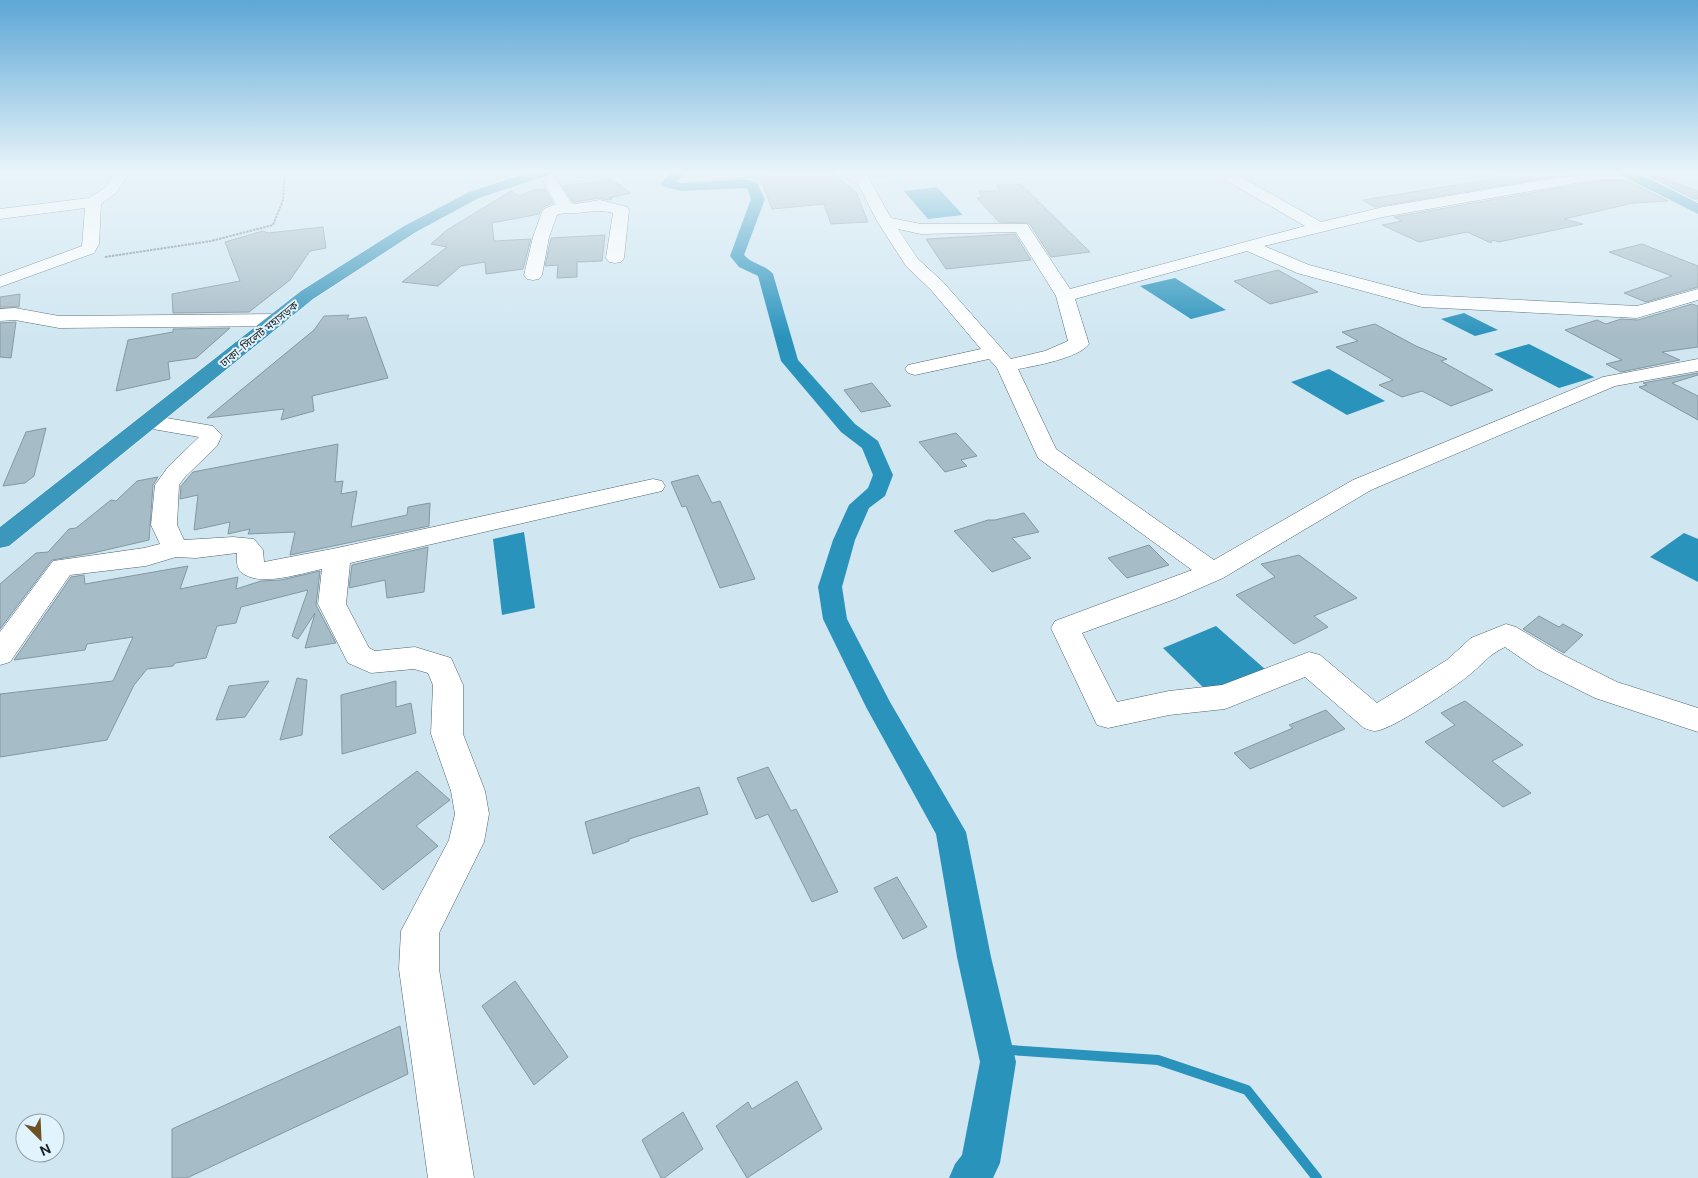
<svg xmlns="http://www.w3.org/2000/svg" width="1698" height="1178" viewBox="0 0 1698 1178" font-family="'DM Sans','Noto Sans Bengali',sans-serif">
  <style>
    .water { fill: #2a93bc }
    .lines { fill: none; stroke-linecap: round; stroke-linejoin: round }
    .stream { stroke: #2a93bc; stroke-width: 10 }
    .canal { fill: #2a93bc; fill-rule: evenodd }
    .building { fill: #a6bcc6; stroke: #8398a3 }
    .minor-casing { stroke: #4e626b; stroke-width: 1 }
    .highway-casing { stroke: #fff; stroke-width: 1 }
    .path { stroke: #75848c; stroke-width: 2; stroke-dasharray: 2.5 1; stroke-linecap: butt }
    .minor { fill: #fff; fill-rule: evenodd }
    .highway { fill: #3b97bc; fill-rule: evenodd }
    .labels { text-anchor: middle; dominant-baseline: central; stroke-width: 4; stroke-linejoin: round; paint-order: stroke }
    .far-street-label { font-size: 11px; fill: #1a2226; stroke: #e1f3fc }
  </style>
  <rect width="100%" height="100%" fill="#d0e7f2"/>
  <g class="water">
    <path d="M937,187L963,215L928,219L904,191Z"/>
    <path d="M1175,278L1226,310L1191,319L1140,286Z"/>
    <path d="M1464,313L1498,330L1475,336L1441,319Z"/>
    <path d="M1529,344L1594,377H1595L1559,388L1494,354Z"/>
    <path d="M1329,369L1385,401L1347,415L1291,382Z"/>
    <path d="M524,532L535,608L502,615L493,539Z"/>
    <path d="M1684,533L1698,539V582L1650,557Z"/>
    <path d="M1216,626L1266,670L1210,694L1163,648Z"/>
  </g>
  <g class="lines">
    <path class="stream" d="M995,1049L1158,1060L1247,1090L1317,1178"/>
    <path class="canal" d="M672,172H686L676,182L681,183L746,179L757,183L765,199L744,255C752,264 766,265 773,274L798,360L855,424L878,441L893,475L885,496L869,508L855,540L842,587L847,619L890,702L966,832L991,957L1016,1062L1000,1163L993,1178H949L955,1164L962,1155L980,1062L957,957L936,834L866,707L823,619L818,587L833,540L849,505L868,488L873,475L862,448L841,432L781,361L758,276L739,267L730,256L751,199L747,188L681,191L662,186L660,183Z"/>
  </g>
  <g class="building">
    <path d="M770,172L832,173L856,192L868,222L831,224L824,204L772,209L760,178L766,177Z"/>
    <path d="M1487,172H1580L1375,207L1363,200L1499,178Z"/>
    <path d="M1651,174L1698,191V199H1694L1647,175Z"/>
    <path d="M612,179L630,193L609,198L612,199L607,200L600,198L575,202L572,201L563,186Z"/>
    <path d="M1599,181H1628L1668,201L1633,203L1564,219L1583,224L1499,242L1492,240L1491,243L1467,232L1419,242L1382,225L1402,221L1394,217Z"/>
    <path d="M1021,184L1090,252L1051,257L1029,223L999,222L977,198L982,197L979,191H1000L996,185Z"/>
    <path d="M545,189L553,203L543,207L539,214L492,223L494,241L531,239L523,269L486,274L485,262L461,266L438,286L402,282L447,247L431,244L447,230L511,191L519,196L534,190Z"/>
    <path d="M323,227L326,248L310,251L290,280L249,312L173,313L172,294L240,281L225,242L263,231L268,233Z"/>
    <path d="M1015,234L1031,260L946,269L926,239Z"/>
    <path d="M605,235L602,261L577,262V277L557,278L558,265L545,266L551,238Z"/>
    <path d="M1642,244L1698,266V287L1646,302L1624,293L1672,276L1609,252Z"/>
    <path d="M1278,270L1318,292L1270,304L1234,281Z"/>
    <path d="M20,294L19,307H0V297Z"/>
    <path d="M1692,304L1698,306V347L1662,352L1680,360L1621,372L1606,364L1622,360L1565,330L1597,320L1606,324L1621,319L1638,320Z"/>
    <path d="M349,315L347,319L366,317L388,378L312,396L314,411L281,420L284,409L207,418L314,330L324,316Z"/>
    <path d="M16,322L11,358L0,357V323Z"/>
    <path d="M1375,324L1416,346L1447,359L1441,361L1493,390L1451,406L1422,391L1402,397L1379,385L1393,380L1336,347L1358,341L1342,332Z"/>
    <path d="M230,328L196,358L168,362L170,379L116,391L128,340L173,332V329Z"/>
    <path d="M1698,373V375L1672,383L1698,396V420L1639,387L1647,385L1643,383Z"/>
    <path d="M872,383L891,406L861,412L844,390Z"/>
    <path d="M46,428L34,476L25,483L3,486L26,432Z"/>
    <path d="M956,433L977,456L961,460L967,466L945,472L919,442Z"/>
    <path d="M338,444L335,482L343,481L341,494L357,491L351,527L407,515L408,507L430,503L429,526L290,555L295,532L248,534L250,529L228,534L230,522L194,530L198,495L180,499L181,486L193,472Z"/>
    <path d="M698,475L712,503L720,501L755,579L720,588L686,506L682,507L671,482Z"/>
    <path d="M158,477L153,485L149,540L93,553L52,560L0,629V584L36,553L48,552L69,529L76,528L111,500L116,501L137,481Z"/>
    <path d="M1024,513L1039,532L1012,538L1031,558L992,572L954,531L988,520H995Z"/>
    <path d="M1149,545L1169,565L1127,578L1108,558Z"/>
    <path d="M428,547L424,592L387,598L385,580L349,588L352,565Z"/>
    <path d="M1299,555L1357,598L1314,616L1328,627L1294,644L1236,595L1275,577L1261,564Z"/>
    <path d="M188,566L180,589L238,577L236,589L261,581L281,580L320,571L316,605L336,643L305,648L315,613L298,639L292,636L308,590L241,607L236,623L217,626L206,658L175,663L173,666L147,669L134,685L107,740L0,757V694L113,681L133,637L87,644L85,650L14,660L71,577L84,575L85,584Z"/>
    <path d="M1539,616L1559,627L1563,624L1583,635L1564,653L1523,629Z"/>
    <path d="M297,678L307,680L302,735L280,740Z"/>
    <path d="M269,681L245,717L216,720L229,686Z"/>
    <path d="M396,681V707L411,703L416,733L342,754L341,695Z"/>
    <path d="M1465,701L1523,745L1492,761L1531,793L1503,807L1425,742L1455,725L1441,713Z"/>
    <path d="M1326,710L1345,729L1250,769L1234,753L1293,728L1289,725Z"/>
    <path d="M768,767L791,811L796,809L838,892L812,902L768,814L756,819L737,778Z"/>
    <path d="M417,771L450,800L416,826L438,846L383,890L329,837Z"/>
    <path d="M699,787L708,814L629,839V841L593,854L585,822Z"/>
    <path d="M897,877L927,927L903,939L874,888Z"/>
    <path d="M515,981L568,1057L534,1085L482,1006Z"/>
    <path d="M400,1026L408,1074L187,1178H172V1129Z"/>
    <path d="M797,1081L822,1129L747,1178L716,1126L748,1102L752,1109Z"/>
    <path d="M683,1112L703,1149L664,1178H661L642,1140Z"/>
  </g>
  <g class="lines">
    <defs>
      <g id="minor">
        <path d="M116,172H130L116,193L101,204L99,244L94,253L0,287V276L82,246L85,208L0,219V209L89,198L106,187Z"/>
        <path d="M538,172H552L571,203L575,204L600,200L627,207L629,210L624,258L621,262L615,263L609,262L606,258L613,213C599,209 590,212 576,213C568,214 565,212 557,215L549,237L542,275L539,279L533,280L527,279L524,275L533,237L542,212L544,209L556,204Z"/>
        <path d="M711,172H768L766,175L761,176L716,179L711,178L709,175Z"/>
        <path d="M833,172H898L896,175L868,177L891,218L921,224H1027L1070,289L1305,226L1217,175L1215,172H1232L1321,222L1383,207L1591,172H1636L1638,175L1636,178L1631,179H1599L1383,217L1264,246L1309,265L1423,295L1637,306L1698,289V300L1637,318L1422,307L1297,273L1247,251L1075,299L1089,344C1079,358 1035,366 1018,369L1056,449L1214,560L1353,480L1603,377L1698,359V371L1615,386L1371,490L1223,578L1175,599L1082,633L1117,702L1169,691L1222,685L1309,652L1320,655L1377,703L1447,660L1471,638L1506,624L1516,627L1559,653L1617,682L1698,708V732L1595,698L1537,669L1505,647C1488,655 1482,665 1468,676C1455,687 1390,731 1375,731C1372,731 1367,729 1364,728L1305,677L1225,709L1169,715L1108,728L1097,725L1051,628L1055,621L1192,570L1038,458L997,368L989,359L915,375L908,373L905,369L908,365L981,349L931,290L906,266L877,221L858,184L848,178L835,175ZM898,229L921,234L1016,232L1056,296L1068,341L1045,351L1011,359L943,282L918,259Z"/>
        <path d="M15,308L59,316L276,314L283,316L286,320L283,324L276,326L59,328L15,320L0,321V309Z"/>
        <path d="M149,415L213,426L222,435L217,446L185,477L179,485L177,525L184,540L233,537L254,539L263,550L264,562L337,548L653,479L662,481L665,486L662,491L653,493L350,563L346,604L369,648L375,651L415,647L451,658L463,685V734L485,791L489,814L484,842L439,933V969L474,1178H428L399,969L401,931L449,840L455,814L451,791L431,734L433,685L428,673L414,669L371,673L348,663L318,604L322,569C302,573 259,588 241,572C236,567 237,560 237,553L196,558L176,557L146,566L70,575L10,662L0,665V632L53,561L144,548L160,544L151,525L155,485L168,467L199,437L141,427L138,422L141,417Z"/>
      </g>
      <g id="highway">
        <path d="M530,172H551L549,175L479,198L416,232L313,299L9,546L0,548V527L301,291L404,226L469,192Z"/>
        <path d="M1618,172H1636L1698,203V214L1620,175Z"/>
      </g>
    </defs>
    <use href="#minor" class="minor-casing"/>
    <use href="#highway" class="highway-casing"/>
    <path class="path" d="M105,257L211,241L273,225L283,200L285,172"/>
    <use href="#minor" class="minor"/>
    <use href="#highway" class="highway"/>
  </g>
  <linearGradient id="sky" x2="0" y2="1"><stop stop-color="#5ca7d6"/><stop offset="0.51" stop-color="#eaf4f9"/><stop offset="1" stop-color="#eaf4f9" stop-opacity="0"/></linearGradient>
  <rect width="1698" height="337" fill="url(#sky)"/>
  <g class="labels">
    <g class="far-street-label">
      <text transform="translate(259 334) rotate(-39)">ঢাকা-সিলেট মহাসড়ক</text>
    </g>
  </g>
  <g transform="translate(40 1138) rotate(156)"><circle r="24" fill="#e1f3fc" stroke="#919fa6"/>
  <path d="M0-4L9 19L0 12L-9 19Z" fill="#6c5224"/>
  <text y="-8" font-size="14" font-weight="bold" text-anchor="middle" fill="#1a2226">N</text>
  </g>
</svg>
